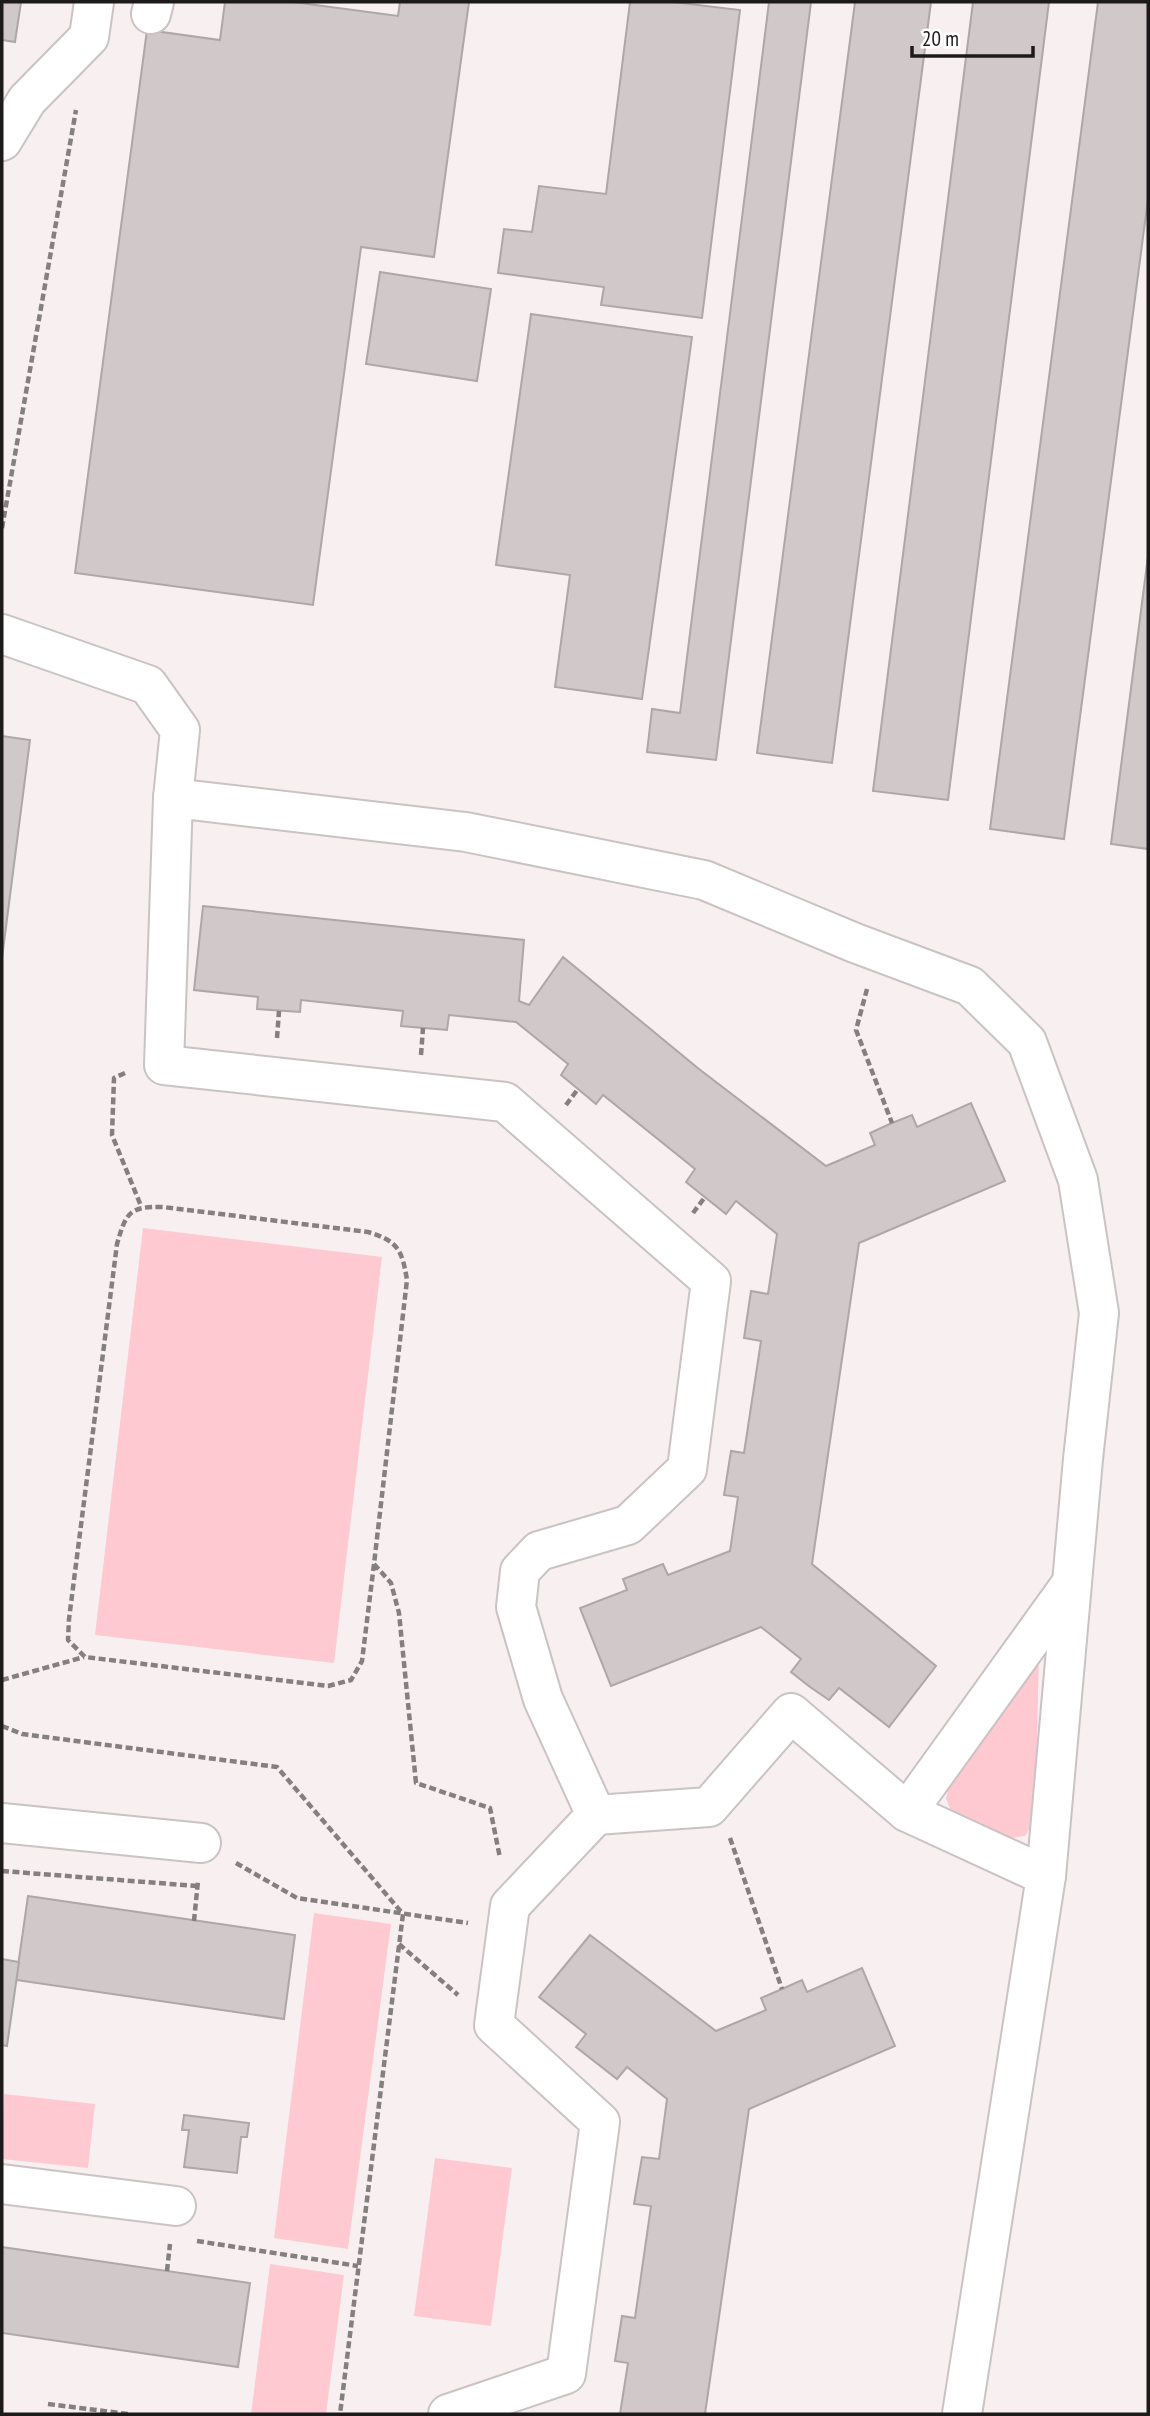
<svg xmlns="http://www.w3.org/2000/svg" width="1150" height="2416" viewBox="0 0 1150 2416" font-family="'PT Sans Narrow',sans-serif">
  <style>
    .green { fill: #fec9d0 }
    .building { fill: #d0c8c9; stroke: #aea6a7; stroke-width: 2 }
    .lines { fill: none; stroke-linecap: round; stroke-linejoin: round }
    .minor-casing { stroke: #cbc3c3; stroke-width: 42 }
    .path { stroke: #858080; stroke-width: 4.5; stroke-dasharray: 7 3.5; stroke-linecap: butt }
    .minor { stroke: #fff; stroke-width: 38 }
  </style>
  <rect width="100%" height="100%" fill="#f8f0f0"/>
  <g class="green">
    <path d="M143,1228L382,1257L334,1663L95,1635Z"/>
    <path d="M1039,1655L1035,1820L1025,1836L1011,1838L952,1813L946,1799L949,1786Z"/>
    <path d="M314,1913L391,1924L348,2249L274,2238Z"/>
    <path d="M4,2094L95,2104L88,2168L2,2159Z"/>
    <path d="M435,2158L512,2168L491,2326L414,2316Z"/>
    <path d="M270,2264L344,2275L326,2414H251Z"/>
  </g>
  <g class="building">
    <path d="M2,2H21L15,42L2,40Z"/>
    <path d="M225,2H293L398,16L400,2H469L434,257L361,247L313,605L75,573L147,30L220,40Z"/>
    <path d="M630,2H673L740,10L702,318L601,305L604,287L498,273L504,229L532,232L539,186L606,194Z"/>
    <path d="M769,2H811L716,760L647,752L652,709L680,713Z"/>
    <path d="M855,2H931L832,763L757,753Z"/>
    <path d="M973,2H1049L948,800L873,791Z"/>
    <path d="M1098,2H1148V199L1064,839L990,829Z"/>
    <path d="M380,272L491,289L477,381L366,364Z"/>
    <path d="M531,314L692,337L642,699L555,687L570,575L496,565Z"/>
    <path d="M1148,556V849L1111,844Z"/>
    <path d="M2,736L30,740L2,958Z"/>
    <path d="M203,906L524,940L519,1001L529,1005L563,957L699,1069L826,1166L875,1145L870,1133L892,1123L912,1115L917,1127L971,1103L1005,1181L859,1243L812,1564L936,1666L889,1727L839,1688L829,1700L810,1687L791,1672L801,1659L761,1627L611,1686L580,1608L627,1590L623,1579L663,1564L668,1575L730,1551L738,1497L724,1495L731,1451L744,1453L761,1341L744,1338L751,1291L768,1294L777,1234L736,1201L726,1214L686,1182L695,1169L603,1095L596,1104L578,1089L561,1075L568,1064L516,1022L449,1015L447,1030L401,1026L403,1011L301,1000L300,1012L257,1009L258,997L194,990Z"/>
    <path d="M28,1896L295,1935L284,2019L16,1980Z"/>
    <path d="M590,1935L716,2031L766,2010L761,1998L782,1989L802,1980L807,1992L862,1968L895,2046L749,2109L705,2414H620L628,2363L615,2361L622,2316L635,2318L651,2206L634,2204L642,2157L659,2159L667,2099L627,2067L617,2079L576,2047L586,2034L539,1997Z"/>
    <path d="M2,1959L19,1962L7,2046L2,2045Z"/>
    <path d="M184,2115L249,2123L247,2137H241L237,2173L184,2167L189,2130H182Z"/>
    <path d="M2,2247L250,2283L238,2367L2,2333Z"/>
  </g>
  <g class="lines">
    <defs>
      <g id="minor">
        <path d="M151,14L154,2"/>
        <path d="M2,141L27,100L89,37L94,2"/>
        <path d="M2,634L148,685L180,730L173,798L466,832L704,880L855,943L970,986L1027,1042L1078,1180L1099,1313L1083,1459L1046,1876L962,2414"/>
        <path d="M173,798L164,1065L505,1102L711,1281L687,1469L628,1525L539,1551L520,1571L516,1607L543,1699L596,1815L510,1906L494,2025L600,2122L566,2374L448,2414"/>
        <path d="M907,1812L1071,1584"/>
        <path d="M596,1815L709,1807L791,1713L907,1812L1046,1876"/>
        <path d="M2,1823L201,1843"/>
        <path d="M2,2184L176,2206"/>
      </g>
    </defs>
    <use href="#minor" class="minor-casing"/>
    <g class="path">
      <path d="M2,528L76,110"/>
      <path d="M867,989L856,1030L892,1123"/>
      <path d="M277,1038L279,1011"/>
      <path d="M421,1055L423,1028"/>
      <path d="M125,1073L114,1078L112,1135L141,1206"/>
      <path d="M566,1105L578,1089"/>
      <path d="M693,1213L705,1197"/>
      <path d="M374,1564L362,1661L351,1680L328,1686L85,1657L68,1640L69,1619L117,1244C126,1213 129,1206 163,1207L368,1232C398,1241 402,1250 407,1280L374,1564L391,1583L399,1613L416,1783L490,1808L500,1858"/>
      <path d="M2,1680L84,1657"/>
      <path d="M2,1726L22,1734L277,1767L403,1914L340,2414"/>
      <path d="M730,1838L782,1989"/>
      <path d="M236,1863L297,1898L468,1923"/>
      <path d="M2,1871L197,1886"/>
      <path d="M194,1921L198,1881"/>
      <path d="M399,1944L458,1995"/>
      <path d="M197,2241L358,2266"/>
      <path d="M167,2271L170,2244"/>
      <path d="M48,2404L128,2414"/>
    </g>
    <use href="#minor" class="minor"/>
  </g>
  <rect width="1150" height="2416" fill="none" stroke="#1d1a1b" stroke-width="7"/>
  <path d="M912 46v10h121v-10" fill="none" stroke="#1d1a1b" stroke-width="3.5"/>
  <text x="922" y="46" font-size="21" fill="#1d1a1b" stroke="#ffffff" stroke-width="5" paint-order="stroke">20 m</text>
</svg>
